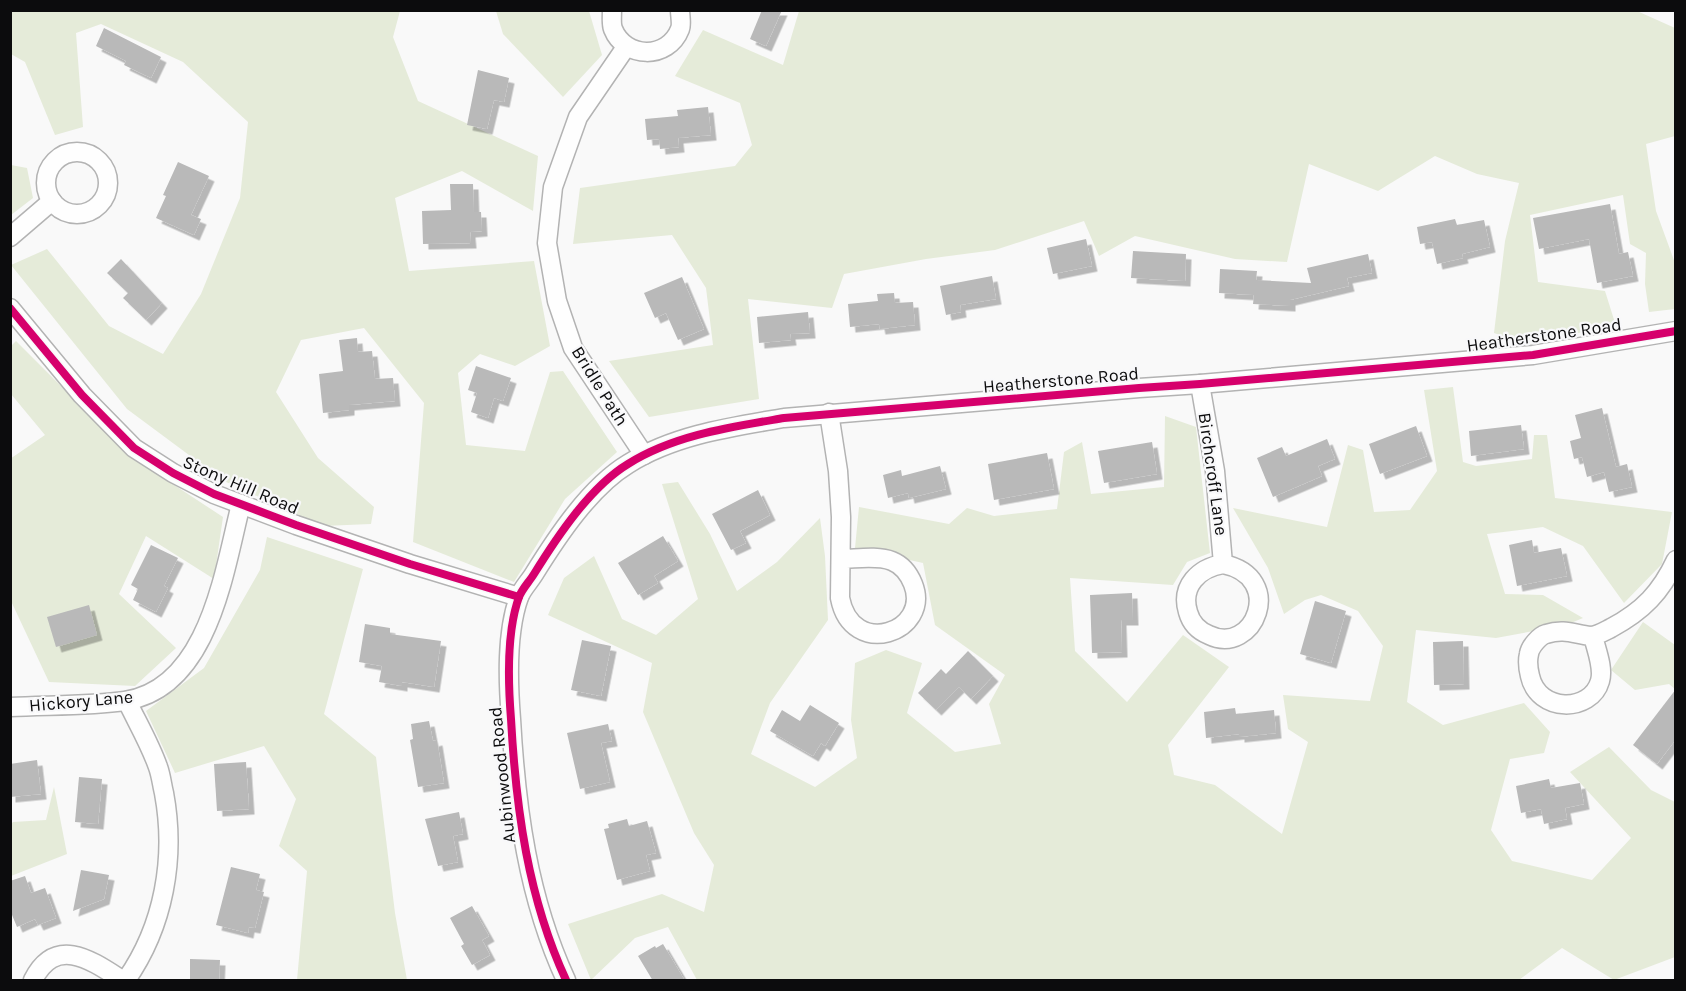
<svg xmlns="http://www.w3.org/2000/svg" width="1686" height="991" viewBox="0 0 1686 991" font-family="Karla,sans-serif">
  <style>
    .green { fill: #e5ebd9 }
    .building { fill: #b9b9b9; filter: url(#shadow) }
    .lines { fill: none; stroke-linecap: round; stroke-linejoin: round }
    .minor-casing { stroke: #b3b3b3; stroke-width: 21 }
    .minor { stroke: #fefefe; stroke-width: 18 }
    .cycleway-casing { stroke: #f8f8fa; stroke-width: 11 }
    .cycleway { stroke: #d6006c; stroke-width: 8 }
    .labels { text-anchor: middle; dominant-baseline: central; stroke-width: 4.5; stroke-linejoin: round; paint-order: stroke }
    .street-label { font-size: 18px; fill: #0c0c0d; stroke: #f8f8fa }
  </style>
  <defs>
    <filter id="shadow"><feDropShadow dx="5.5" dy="5.5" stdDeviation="0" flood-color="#0004"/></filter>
  </defs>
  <rect width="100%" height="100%" fill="#f9f9f9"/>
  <g class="green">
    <path d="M10,11H400L393,37L418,101L538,156L533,211L462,171L395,198L409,271L534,261L550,346L515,366L480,354L458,373L466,445L525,451L550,372L563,371L617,452L565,499L514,582L413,542L424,403L364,328L301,340L276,392L318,458L374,507L371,524L323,526L224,481L127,409L11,265L47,249L109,326L163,354L201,294L240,198L248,122L183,62L101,24L76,33L83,127L55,135L25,62L11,54Z"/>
    <path d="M496,11H589L602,55L563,97L503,34Z"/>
    <path d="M1637,11L1675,28V136L1646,144L1656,211L1675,263V309L1649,312L1645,284L1646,253L1630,244L1623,195L1530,215L1538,282L1605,291L1616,326L1524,343L1494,333L1505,241L1519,183L1477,174L1435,156L1378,191L1309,164L1287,262L1235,259L1135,236L1099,256L1084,221L995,250L926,259L844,274L832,308L748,299L759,399L649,417L609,361L713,345L706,288L672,235L573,244L580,188L735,166L752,145L740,103L675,76L703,30L783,65L799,11Z"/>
    <path d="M11,165L27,168L33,198L11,215Z"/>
    <path d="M16,341L133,458L223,517L214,579L146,536L119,594L176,648L135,686L49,682L11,601L10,459L45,435L11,394V346Z"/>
    <path d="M1453,387L1463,462L1476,466L1532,459L1534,435H1547L1555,498L1672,512L1662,564L1624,603L1583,546L1543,527L1487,534L1505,594L1543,595L1583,618L1566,625L1496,638L1416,630L1407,702L1443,725L1524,703L1550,732L1544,753L1510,759L1491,830L1512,861L1592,880L1631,838L1570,772L1609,747L1651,790L1675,802V957L1614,980L1562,948L1519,980H697L668,927L635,938L591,980L568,924L662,894L704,912L714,865L694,833L643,712L652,663L548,615L564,578L594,556L622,619L656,635L698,599L662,484L678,482L710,534L737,591L777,562L820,518L825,556L828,620L770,703L751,754L815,787L857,758L851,720L855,663L886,650L922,663L907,713L955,752L1001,744L989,704L1005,675L935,625L923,563L855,548L859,507L949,524L967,508L994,516L1057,509L1064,452L1082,442L1091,494L1164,487L1165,416L1196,427L1210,553L1187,562L1173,585L1070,578L1075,651L1127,702L1183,635L1229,667L1168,745L1174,775L1215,785L1282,834L1308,742L1288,729L1283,695L1370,701L1383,646L1358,611L1321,595L1305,600L1284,614L1268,568L1233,508L1327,527L1348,445L1363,450L1374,512L1410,510L1437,471L1424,390Z"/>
    <path d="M267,537L363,569L324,714L376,757L395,913L407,980H297L307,871L279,846L296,799L264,746L175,773L146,711L204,668L260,570Z"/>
    <path d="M1643,622L1675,645V689L1669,684L1635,690L1611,670Z"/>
    <path d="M54,787L67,854L11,876V824L13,822L46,820Z"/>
  </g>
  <g class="building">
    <path d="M762,10H782L766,46L750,39Z"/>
    <path d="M104,28L161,57L151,78L124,65L126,61L96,46Z"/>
    <path d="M478,70L509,78L504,102L494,100L487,129L467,125Z"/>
    <path d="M708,107L711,135L678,138L679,147L660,149L659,139L647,140L645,119L678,116L677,110Z"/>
    <path d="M178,162L209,176L191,215L201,219L194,235L156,218L166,196L163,195Z"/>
    <path d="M450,184H473L474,212H481L482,231L470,232L471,243L423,244L422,211L451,210Z"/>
    <path d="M1610,204L1619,254L1628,252L1633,276L1597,283L1589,239L1539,249L1533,218Z"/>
    <path d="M1455,219L1457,225L1484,220L1490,247L1462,254L1463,258L1437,264L1432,242L1420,244L1417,227Z"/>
    <path d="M1086,239L1092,266L1053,274L1047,248Z"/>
    <path d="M1133,251L1186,254L1185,281L1131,278Z"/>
    <path d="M1368,254L1372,273L1347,278L1349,286L1290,300V306L1253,304L1254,295L1219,293L1220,269L1257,271L1256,280L1311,283L1307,268Z"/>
    <path d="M121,259L162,303L146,320L123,298L128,293L107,273Z"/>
    <path d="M992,276L996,299L960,305L961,312L946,315L940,286Z"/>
    <path d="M682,277L704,329L678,340L666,313L655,318L644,293Z"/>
    <path d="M894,293L895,303L913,302L915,325L880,329L879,324L850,327L848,304L878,301L877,294Z"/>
    <path d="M808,312L810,333L790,334L791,340L759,343L757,317Z"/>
    <path d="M357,338L358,352L372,351L375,379L393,378L395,401L349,405V410L323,413L319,374L343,371L339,340Z"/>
    <path d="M476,366L511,378L503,401L494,398L488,418L471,412L477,393L468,390Z"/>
    <path d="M1602,408L1616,467L1627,464L1632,487L1609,492L1604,472L1587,477L1582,457L1574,459L1570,441L1581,438L1575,415Z"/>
    <path d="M1521,425L1524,449L1471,456L1469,431Z"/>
    <path d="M1416,426L1427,456L1380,474L1369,444Z"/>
    <path d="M1327,439L1335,459L1318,466L1322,476L1273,497L1257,458L1282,447L1286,456Z"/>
    <path d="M1152,442L1157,474L1104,483L1098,451Z"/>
    <path d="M1047,453L1054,489L994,500L988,464Z"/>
    <path d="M940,466L946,489L909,498L908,493L888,498L883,475L901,470L902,476Z"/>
    <path d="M758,490L770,515L740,531L746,543L731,550L712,514Z"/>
    <path d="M663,536L678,561L654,576L658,583L638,595L618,563Z"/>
    <path d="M1532,540L1534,553L1561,548L1567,576L1517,586L1509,545Z"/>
    <path d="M151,545L178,558L164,586L168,588L156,612L133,600L138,589L131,585Z"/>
    <path d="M1132,593L1133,620H1121L1122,652L1092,653L1090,595Z"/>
    <path d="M1315,601L1346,611L1331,663L1300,654Z"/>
    <path d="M89,605L97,635L56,647L47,617Z"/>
    <path d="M365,624L390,628V634L441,641L434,687L402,682V686L379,682L382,666L359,662Z"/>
    <path d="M582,640L611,646L601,696L571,690Z"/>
    <path d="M1463,641L1464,684L1434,685L1433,642Z"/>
    <path d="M968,651L993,676L971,699L959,687L936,710L918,693L941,669L946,674Z"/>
    <path d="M1676,689V739L1657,764L1633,745Z"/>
    <path d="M810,705L839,723L825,746L821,743L813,756L770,731L782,710L800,721Z"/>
    <path d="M1235,708L1236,714L1274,710L1276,733L1239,737V734L1206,738L1204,712Z"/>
    <path d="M429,721L433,741L437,740L444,783L418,787L410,740L413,739L411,724Z"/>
    <path d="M608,724L612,741L601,743L610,782L580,789L567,733Z"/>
    <path d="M37,760L41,794L10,797V764Z"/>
    <path d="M246,762L249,809L217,811L214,764Z"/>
    <path d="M79,777L102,779L98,824L75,822Z"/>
    <path d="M1549,779L1551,788L1580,783L1584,804L1565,808L1567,819L1544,824L1541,809L1521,813L1516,786Z"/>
    <path d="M459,812L463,834L453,836L458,862L438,866L425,819Z"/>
    <path d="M627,819L629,826L647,821L656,853L646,855L650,871L617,880L604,829L609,828L608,824Z"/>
    <path d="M231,867L260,874L256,890L264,892L255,928L249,927L248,933L216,925Z"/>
    <path d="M81,870L109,875L104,899L73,911Z"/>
    <path d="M25,876L31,893L45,888L56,918L38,925L35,919L17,927L10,910V881Z"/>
    <path d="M472,906L489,936L482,940L490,955L472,965L461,946L464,944L450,918Z"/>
    <path d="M663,944L685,981H653L638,956L655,946L656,948Z"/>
    <path d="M190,959L220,960L219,981H190Z"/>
  </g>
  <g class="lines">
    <defs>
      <g id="minor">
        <path d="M612,10C612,16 611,24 613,29C625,59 668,60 680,29C682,24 680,16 680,10"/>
        <path d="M626,47L578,117L553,187L547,243L557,301L573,348L644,455"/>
        <circle cx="77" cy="183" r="31"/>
        <path d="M10,237L52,201"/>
        <path d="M10,308L82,395L134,448L173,473L214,494L296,525L410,564L519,597"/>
        <path d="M1200,384L1215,471L1223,564C1287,577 1254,657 1209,635C1199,631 1191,623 1188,612C1180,586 1199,568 1223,564"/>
        <path d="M829,413L838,471L841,517L840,598C852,660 932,632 913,584C909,574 902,565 892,561C877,555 856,559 841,559"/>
        <path d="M1593,636C1596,649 1604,668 1600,681C1591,713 1538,713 1530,676C1528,668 1527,662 1529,654C1530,647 1539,636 1546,634C1564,628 1574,634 1590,636C1597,636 1605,631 1611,628C1643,611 1661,592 1676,560"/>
        <path d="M10,707C47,705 89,706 125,701C209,688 224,571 241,504"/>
        <path d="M33,980C56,935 91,960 122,980"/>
        <path d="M126,980C164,926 176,858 164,793C162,785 161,775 158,767C150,744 137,722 127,701"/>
        <path d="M566,980C528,898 516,809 511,719C508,682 506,633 519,597C522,589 529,582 534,574C557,537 590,487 628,464C674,435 731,427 784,418L1139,388L1200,384L1533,355L1676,331"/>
      </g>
    </defs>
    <use href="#minor" class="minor-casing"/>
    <use href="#minor" class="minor"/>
    <defs>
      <g id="cycleway">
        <path d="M10,308L82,395L134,448L173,473L214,494L296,525L410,564L519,597"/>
        <path d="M566,980C528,898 516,809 511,719C508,682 506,633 519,597C522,589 529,582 534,574C557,537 590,487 628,464C674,435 731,427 784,418L1139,388L1200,384L1533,355L1676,331"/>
      </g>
    </defs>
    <use href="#cycleway" class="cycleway-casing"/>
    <use href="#cycleway" class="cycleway"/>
  </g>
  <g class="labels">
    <g class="street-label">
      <text transform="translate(1544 335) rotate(-8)">Heatherstone Road</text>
      <text transform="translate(1061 380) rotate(-5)">Heatherstone Road</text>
      <text transform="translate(600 386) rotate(58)">Bridle Path</text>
      <text transform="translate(1213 474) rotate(82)">Birchcroff Lane</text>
      <text transform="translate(241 485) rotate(23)">Stony Hill Road</text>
      <text transform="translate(81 701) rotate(-5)">Hickory Lane</text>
      <text transform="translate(502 775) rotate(-96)">Aubinwood Road</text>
    </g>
  </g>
  <rect width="1686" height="991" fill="none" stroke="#0c0c0d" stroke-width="24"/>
</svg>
